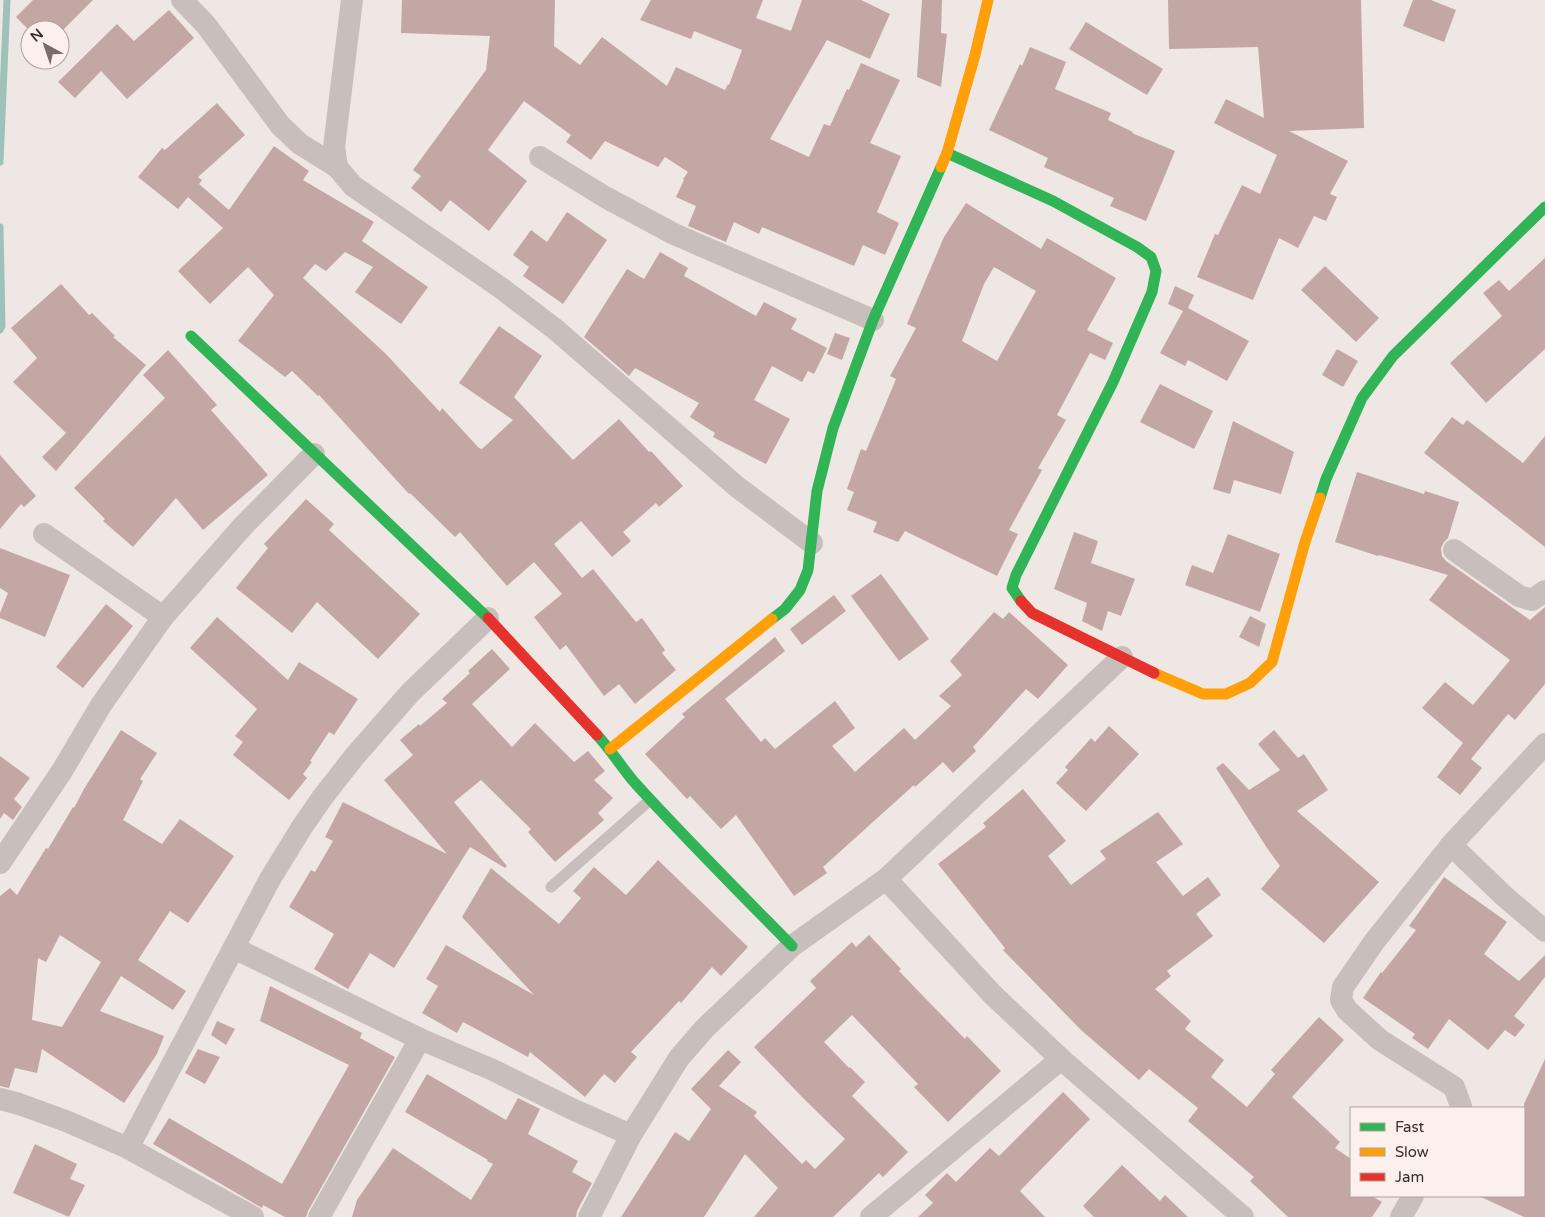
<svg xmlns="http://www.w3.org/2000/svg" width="1545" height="1217" viewBox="0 0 1545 1217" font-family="'Varela Round',sans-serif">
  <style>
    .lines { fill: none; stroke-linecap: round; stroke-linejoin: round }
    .stream { stroke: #9ec2ba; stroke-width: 7 }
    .building { fill: #c3a7a4; fill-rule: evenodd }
    .lane { stroke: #c8bfbc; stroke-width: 11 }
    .street { stroke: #c8bfbc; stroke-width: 22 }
    .fast { stroke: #30b455; stroke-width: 11 }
    .slow { stroke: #ff9f0a; stroke-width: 11 }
    .jam { stroke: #e5322d; stroke-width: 11 }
  </style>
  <rect width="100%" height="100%" fill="#efe7e3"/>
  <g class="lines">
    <g class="stream">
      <path d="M0,162L7,0"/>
      <path d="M0,227L2,326L0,330"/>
    </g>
  </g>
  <g class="building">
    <path d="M33,0H93L60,33V30L30,31L16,17Z"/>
    <path d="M402,0H555L554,46L580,65L602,37L667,86L676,67L725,90L728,84L729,85L742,50L694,31L691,39L640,20L651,0H763L756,18L791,31L802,0H861L890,14L870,59L827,40L770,139L809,157L824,124L830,126L847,89L849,90L861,63L900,80L870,143L901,156L877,212L899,223L885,255L863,245L854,266L762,227L759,234L734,222L726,242L688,226L696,206L676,197L684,180L683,179L688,172L665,157L658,167L605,141L591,160L566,142L571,135L524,101L488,150L527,181L489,231L450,200L441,212L411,188L421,176L413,170L486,70L490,36L401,33Z"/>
    <path d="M922,0H942L941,33L947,34L941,87L917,77Z"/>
    <path d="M1168,0H1361L1364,128L1289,131L1348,161L1330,194L1337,197L1326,221L1314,216L1298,248L1279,238L1253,300L1197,277L1215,234L1218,235L1242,185L1260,194L1277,155L1214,123L1226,99L1264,118L1258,47L1169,49Z"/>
    <path d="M1413,0H1431L1456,10L1444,42L1403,26Z"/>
    <path d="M169,10L194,38L127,99L101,71L75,98L58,82L117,24L134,41Z"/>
    <path d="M1086,22L1163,69L1147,95L1069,49Z"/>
    <path d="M1030,47L1066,62L1055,89L1111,113L1108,120L1133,132L1132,133L1175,151L1146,221L1110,206L1114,198L1044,167L1048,158L989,130L1020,64L1022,66Z"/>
    <path d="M217,103L245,135L198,177L202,180L199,184L229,210L274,146L309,171L303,180L374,222L362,241L428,287L401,324L355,292L373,267L345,252L326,271L315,264L303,278L385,353L440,412L442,408L479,448L482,449L513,420L459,383L499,326L542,356L514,397L573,460L619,419L649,452L651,451L683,486L659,507L656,503L623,532L631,541L612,557L581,521L554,544L582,578L593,569L636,622L642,618L665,650L662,653L676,670L635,704L619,684L604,696L566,645L560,650L534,617L562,594L534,562L507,586L460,532L455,537L410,493L409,494L319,395L318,396L292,371L285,377L238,341L274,295L248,267L210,304L178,271L223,228L188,197L178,209L138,177L162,148L165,150Z"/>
    <path d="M966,203L1041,249L1047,238L1116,278L1087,330L1113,343L1105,360L1090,353L1057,415L1066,420L1038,468L1042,470L1009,530L1018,534L997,576L905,531L898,542L873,532L877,522L847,510L854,492L847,489L861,449L866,451L896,379L890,376L916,328L907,324L944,237ZM994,267L1036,291L997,361L962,341L984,284Z"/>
    <path d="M567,212L607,240L563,304L523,276L529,267L513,255L531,230L547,242Z"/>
    <path d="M660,252L688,268L684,276L756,316L764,302L797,319L791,329L827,348L814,374L808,371L802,382L772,366L754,400L790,419L766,464L713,437L715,433L690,417L699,403L635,368L629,376L584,337L627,269L644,279Z"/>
    <path d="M1545,258V349L1486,403L1450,363L1502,316L1483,293L1499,280L1509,291Z"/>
    <path d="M1325,266L1379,318L1356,342L1301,290Z"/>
    <path d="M61,284L89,315L92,313L115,336L113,337L146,365L56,471L42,457L66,433L13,382L37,358L11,328Z"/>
    <path d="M1175,286L1194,295L1188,308L1249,341L1227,381L1188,360L1185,366L1160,353L1183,311L1168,304Z"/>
    <path d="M835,333L850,338L842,360L827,354Z"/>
    <path d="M1337,349L1358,361L1343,387L1322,375Z"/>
    <path d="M168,350L217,405L211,410L268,475L203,530L176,498L133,547L103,521L105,519L74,488L165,398L143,375Z"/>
    <path d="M1160,384L1213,411L1194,449L1140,422Z"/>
    <path d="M1452,417L1463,425L1467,420L1523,463L1545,436V547L1424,453Z"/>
    <path d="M1233,421L1294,452L1281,494L1234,480L1230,494L1213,489Z"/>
    <path d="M0,455L36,496L24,507L21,504L0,529Z"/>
    <path d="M1357,472L1424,494L1425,491L1459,502L1448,538L1444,542L1441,548L1442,556L1446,561L1530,620L1545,607V684L1515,720L1508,714L1471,759L1482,768L1460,795L1437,777L1463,743L1422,708L1445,682L1473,705L1510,660L1429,600L1448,575L1379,555L1378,556L1335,542Z"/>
    <path d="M306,499L334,524L329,530L420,614L378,659L317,602L292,633L236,588L268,548L264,544Z"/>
    <path d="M1074,532L1098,541L1091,563L1135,579L1121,616L1108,611L1102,631L1082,621L1087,603L1054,589Z"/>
    <path d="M1228,534L1280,554L1260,612L1185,585L1192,565L1213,573Z"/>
    <path d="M0,548L70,575L45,637L0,618V613L8,593L0,588Z"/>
    <path d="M881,574L929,639L899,661L851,596Z"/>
    <path d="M834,595L846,611L802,645L790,629Z"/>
    <path d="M106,604L133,626L83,688L56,667Z"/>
    <path d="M994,612L1003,619L1009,612L1068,665L1038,699L1026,689L973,747L976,751L953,773L943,762L915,787L914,785L823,867L827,873L794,896L736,815L721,829L690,796L687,799L645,754L685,717L682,714L775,637L785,651L725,699L761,742L765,738L775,749L835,701L855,728L832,746L855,772L904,728L915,740L951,706L939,696L962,675L950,661Z"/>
    <path d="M1250,616L1266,624L1259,647L1239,637Z"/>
    <path d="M217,617L288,680L299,662L358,699L334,735L329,732L310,761L312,762L303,774L307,778L289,800L233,755L243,742L235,736L257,709L190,648Z"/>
    <path d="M492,649L510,669L472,704L512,747L535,723L574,762L588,751L605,771L594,780L613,798L598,813L604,820L555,862L528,832L531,829L481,780L454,802L507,866L505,868L470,847L394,968L370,953L348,989L314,969L334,934L289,907L311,870L315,872L333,841L325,837L343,802L447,854L384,780L413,755L400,740L419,724L420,726L447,703L442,699L470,673L468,671Z"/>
    <path d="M1109,726L1139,754L1086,811L1056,783L1068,770L1065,767L1085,745L1091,738L1095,742Z"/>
    <path d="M121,730L157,753L140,779L143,781L123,820L162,844L180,819L234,856L188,923L170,911L138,960L186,991L173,1010L121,976L100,1011L164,1036L157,1054L124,1103L42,1049L37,1073L15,1068L9,1088L0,1086V896L10,888L17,895L46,848L48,849L73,807L74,808L84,789ZM60,935L101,962L62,1027L32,1020L38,958L46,962Z"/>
    <path d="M1274,730L1298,758L1304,754L1328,790L1297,811L1379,882L1324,943L1261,889L1280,866L1267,848L1216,768L1223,763L1249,790L1280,770L1258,744Z"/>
    <path d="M0,756L30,778L14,799L22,807L13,820L4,813L0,819Z"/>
    <path d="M1023,789L1066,841L1048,856L1071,885L1106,859L1100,851L1158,812L1183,844L1156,862L1183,896L1208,877L1221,895L1196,914L1213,936L1167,971L1171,976L1155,989L1191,1021L1185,1029L1224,1060L1211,1077L1247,1107L1275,1074L1271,1070L1319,1017L1344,1040L1292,1097L1340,1142L1335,1148L1351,1159V1196H1372L1382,1202L1372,1217H1288L1250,1181L1254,1177L1188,1121L1198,1108L1149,1069L1139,1080L1081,1030L1003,950L1005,948L938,864L986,827L983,823Z"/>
    <path d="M658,860L748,947L721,976L712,967L681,1003L679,1001L631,1052L637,1057L615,1083L604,1074L585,1097L530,1052L528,1057L463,1022L457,1033L422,1013L438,986L426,979L446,945L534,995L462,917L491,868L559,924L581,898L573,891L594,867L626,895Z"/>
    <path d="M1444,877L1507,922L1484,954L1519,981L1545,955V977L1514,1016L1525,1025L1515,1037L1505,1030L1488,1050L1449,1019L1428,1049L1412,1038L1415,1034L1363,998L1381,972L1382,973L1416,930L1409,926Z"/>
    <path d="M869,935L901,969L899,971L924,997L965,1039L967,1036L1001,1071L948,1122L914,1087L918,1084L852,1015L824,1042L849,1068L850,1067L865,1082L852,1096L908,1152L883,1177L879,1173L833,1217H754L778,1188L745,1154L704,1217H621L675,1132L689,1141L711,1109L691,1089L728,1050L741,1062L719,1086L757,1112L754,1116L802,1164L806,1160L815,1169L845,1139L803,1098L754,1047L816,988L810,981L852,942L856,947Z"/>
    <path d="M270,986L362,1033L360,1038L395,1057L308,1211L306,1217H285L263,1205L262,1208L153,1144L169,1118L282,1184L349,1065L260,1021Z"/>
    <path d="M217,1021L235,1029L226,1045L211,1035Z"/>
    <path d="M198,1049L220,1057L205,1084L185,1073Z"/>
    <path d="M1545,1059V1217H1524L1479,1196H1524V1104Z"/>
    <path d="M427,1074L506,1120L518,1098L540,1109L528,1134L578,1161L572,1172L592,1183L577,1211L576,1217H352L357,1200L393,1148L471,1200L493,1164L487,1161L488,1160L405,1112Z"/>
    <path d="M1063,1092L1090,1119L1020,1191L1045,1217H918L933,1203L925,1195L947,1173L956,1182L990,1148L999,1156Z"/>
    <path d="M35,1144L77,1164L70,1179L85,1185L69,1217L13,1193Z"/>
    <path d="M1122,1165L1160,1201L1165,1195L1188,1217H1094L1083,1206Z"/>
  </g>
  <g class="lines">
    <path class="lane" d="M551,887L650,800"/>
    <g class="street">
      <path d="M182,0L206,25L280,125L300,144L337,167L353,186L501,288L555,329L736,486L812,543"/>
      <path d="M540,157L605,197L674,234L873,320"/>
      <path d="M337,167L334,147L352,0"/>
      <path d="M44,534L163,617"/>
      <path d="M1454,550L1519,596L1532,600L1545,591"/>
      <path d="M1451,845L1504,896L1545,931"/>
      <path d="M0,863L62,771L101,705L163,617L244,525L314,454"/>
      <path d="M886,879L993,995L1061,1059L1243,1217"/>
      <path d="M234,948L420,1039L493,1070L572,1109L631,1135"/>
      <path d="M0,1099L19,1104L66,1121L128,1148L253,1217"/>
      <path d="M1461,1108V1106L1454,1087L1380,1040L1347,1010L1341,1000L1343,987L1374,942L1451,845L1545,744"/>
      <path d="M128,1148L270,879L302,827L322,798L354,757L410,693L488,618"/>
      <path d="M319,1217L420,1039"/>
      <path d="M589,1217L631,1135L679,1058L705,1028L792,946L886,879L1122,657"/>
      <path d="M871,1217L1061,1059"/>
      <path d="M1401,1217L1413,1196"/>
    </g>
    <g class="fast">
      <path d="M947,153L1053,201L1137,247L1151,257L1156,271L1152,292L1113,382L1016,575L1012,588L1021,601"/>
      <path d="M191,336L488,618"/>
      <path d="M1320,498L1326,479L1362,398L1393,356L1545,207"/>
      <path d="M772,619L785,609L800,590L808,570L817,491L833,428L873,320L941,167"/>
      <path d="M597,735C611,750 622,768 635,783C686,839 739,892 792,946"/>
    </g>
    <g class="slow">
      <path d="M941,167L947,153L975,55L988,0"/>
      <path d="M1154,673L1203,694H1226L1250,683L1272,662L1305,542L1320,498"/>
      <path d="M610,749L772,619"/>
    </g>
    <g class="jam">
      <path d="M1021,601L1032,613L1154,673"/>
      <path d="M488,618L597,735"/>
    </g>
  </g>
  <rect x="1350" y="1107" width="175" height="90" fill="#fbf0eb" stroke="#ada19d"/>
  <rect x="1360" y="1123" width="25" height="8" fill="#30b455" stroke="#ada19d"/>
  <text x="1395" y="1132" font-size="15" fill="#392b29">Fast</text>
  <rect x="1360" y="1148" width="25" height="8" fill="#ff9f0a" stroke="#ada19d"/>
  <text x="1395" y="1157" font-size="15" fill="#392b29">Slow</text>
  <rect x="1360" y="1173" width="25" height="8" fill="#e5322d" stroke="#ada19d"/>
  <text x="1395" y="1182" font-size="15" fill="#392b29">Jam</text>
  <g transform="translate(45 45) rotate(320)"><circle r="24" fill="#fbf0eb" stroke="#ada19d"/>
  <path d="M0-4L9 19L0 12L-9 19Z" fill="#796d6a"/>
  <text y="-8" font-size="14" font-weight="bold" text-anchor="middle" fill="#392b29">N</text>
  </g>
</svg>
